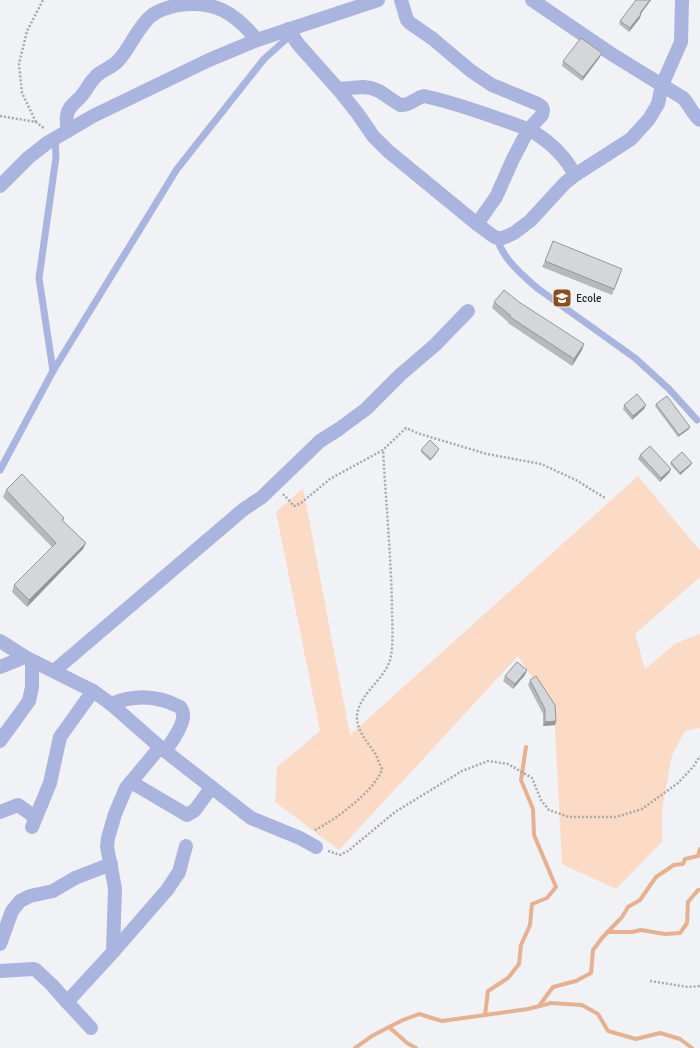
<svg xmlns="http://www.w3.org/2000/svg" width="700" height="1048" viewBox="0 0 700 1048" font-family="Signika,sans-serif">
  <style>
    .green { fill: #fbdac6 }
    .lines { fill: none; stroke-linecap: round; stroke-linejoin: round }
    .stream { stroke: #e6b190; stroke-width: 4 }
    .path { stroke: #a7a8ab; stroke-width: 2.5; stroke-dasharray: 2 2; stroke-linecap: butt }
    .service { stroke: #aab5df; stroke-width: 7 }
    .minor { stroke: #aab5df; stroke-width: 14 }
    .wall { fill: #b7b8bb }
    .shaded-wall { fill: #959699 }
    .building { fill: #d5d6da; stroke: #959699 }
    .labels { text-anchor: middle; dominant-baseline: central; stroke-width: 3; stroke-linejoin: round; paint-order: stroke }
    .poi-label { font-size: 11px; fill: #232425; stroke: #f1f2f6; text-anchor: start }
  </style>
  <rect width="100%" height="100%" fill="#f1f2f6"/>
  <path class="green" d="M638,476L700,551V577L635,634L645,669L676,643L700,634V728L685,731L672,755L662,809V842L616,889L562,864L554,710L518,656L339,850L275,802L277,767L320,731L276,512L303,488L350,735Z"/>
  <g class="lines">
    <g class="stream">
      <path d="M607,932H632L641,930L665,934L680,933L687,923L688,902L698,890H700"/>
      <path d="M539,1006L553,987L576,981L591,973L593,950L602,938L622,917L628,907L640,900L656,877L674,865L683,864L685,859L698,856L700,849"/>
      <path d="M485,1015L488,991L508,978L519,964L521,945L530,925L532,904L547,898L556,887L534,835L533,809L521,780L526,747"/>
      <path d="M389,1027L407,1043L416,1048"/>
      <path d="M355,1048L372,1036L389,1027L403,1020L419,1014L442,1021L528,1009L551,1003L582,1005L598,1014L608,1031L636,1039L660,1033L680,1039L692,1048"/>
    </g>
    <g class="path">
      <path d="M0,116L36,122L45,129"/>
      <path d="M36,122L22,93L19,64L27,31L43,0"/>
      <path d="M283,494L294,506L301,503L330,479L383,450L406,428L420,434L487,454L541,464L576,480L605,498"/>
      <path d="M315,830C335,820 375,791 382,769C380,765 378,760 376,755C368,742 356,731 357,715C360,693 384,680 390,660C394,644 392,625 392,608C391,556 386,503 383,450"/>
      <path d="M328,851L340,855L348,851L395,812L462,771L488,761L508,764L532,778L541,800L549,810L569,817H616L642,809L678,783L693,767L700,756"/>
      <path d="M650,981L688,987L700,986"/>
    </g>
    <g class="service">
      <path d="M497,238C503,259 521,274 537,288L635,358L669,389L697,420"/>
      <path d="M53,371L39,278L56,157L55,138"/>
      <path d="M0,470L53,371L177,169L264,59L292,34"/>
    </g>
    <g class="minor">
      <path d="M401,0L407,20L410,23L433,39L471,71L492,85L538,104L542,107L543,110L542,115L528,130L513,159L496,197L477,224"/>
      <path d="M532,0L613,55L683,98C690,105 692,114 700,120"/>
      <path d="M288,29L298,44L338,89L358,114L373,136L388,151L477,224L493,236L497,238H503L514,233L530,221L565,183L575,175L631,139L649,119L658,104L662,85L681,42L682,0"/>
      <path d="M338,89L363,87L371,88L379,91L400,105C410,106 415,98 424,96C448,101 471,109 494,117C508,122 522,126 535,133C551,143 566,158 575,175"/>
      <path d="M68,131C67,126 66,120 67,115C68,106 78,101 83,94C89,86 92,78 100,73C106,69 113,66 118,61C131,47 136,29 151,16C158,10 169,7 179,5C215,0 235,13 257,40"/>
      <path d="M0,186L28,158L47,143L93,116L209,60L257,40L378,0"/>
      <path d="M0,641L25,657"/>
      <path d="M0,667L25,657L93,691L111,704L160,747L251,818L300,838L316,847"/>
      <path d="M54,671L244,509L262,497L320,441L339,429L366,409L400,375L435,345L468,311"/>
      <path d="M111,704C135,694 157,695 180,707C181,709 183,711 183,713C185,724 171,743 165,751"/>
      <path d="M0,741L29,701L32,687V661"/>
      <path d="M131,782L187,815L195,810L211,788"/>
      <path d="M0,812L18,805L35,817"/>
      <path d="M32,827L50,783L60,737L93,691"/>
      <path d="M0,944L12,911L20,901L30,896L53,891L75,878L111,864"/>
      <path d="M113,952L167,890L179,872L186,846"/>
      <path d="M0,971L33,969L36,970L52,985L67,1002"/>
      <path d="M91,1028L67,1002L113,952L115,888L107,847L108,838L115,814L126,788L160,747"/>
    </g>
  </g>
  <g class="wall">
    <path d="M651,0L641,14L640,18L629,32L619,24L620,21Z"/>
    <path d="M600,57L582,81L562,66L563,61Z"/>
    <path d="M545,261L620,275L612,295L542,267Z"/>
    <path d="M494,302L584,344L582,350L572,366L508,323V322L492,308Z"/>
    <path d="M656,404L690,427L689,429L678,437L655,406Z"/>
    <path d="M624,405H646L644,409L632,420L623,409Z"/>
    <path d="M421,450L438,451L430,461L421,452Z"/>
    <path d="M640,455L671,469L669,473L660,482L638,459Z"/>
    <path d="M671,462L691,465L680,475L670,464Z"/>
    <path d="M6,490L64,518L63,521L86,543L83,549L27,607L12,592L14,585L52,547L3,497Z"/>
    <path d="M527,670L525,675L513,689L503,681L505,676Z"/>
    <path d="M530,680L556,721L555,725L543,726V714L528,685Z"/>
  </g>
  <g class="shaded-wall">
    <path d="M650,0H651L638,17L640,13Z"/>
    <path d="M641,14L640,18L629,32L630,28Z"/>
    <path d="M602,53L600,57L582,81L583,77Z"/>
    <path d="M584,344L582,350L572,366L574,359Z"/>
    <path d="M646,405L644,409L632,420L633,416Z"/>
    <path d="M690,427L689,429L678,437L679,435Z"/>
    <path d="M439,449L438,451L430,461L431,459Z"/>
    <path d="M692,463L691,465L680,475V473Z"/>
    <path d="M671,469L669,473L660,482L661,478Z"/>
    <path d="M86,543L83,549L27,607L29,600Z"/>
    <path d="M527,670L525,675L513,689L515,684Z"/>
    <path d="M556,721L555,725L543,726L545,722Z"/>
  </g>
  <g class="building">
    <path d="M636,0H650L640,13L641,14L630,28L620,21Z"/>
    <path d="M581,38L602,53L583,77L563,61Z"/>
    <path d="M553,241L622,269L614,289L545,261Z"/>
    <path d="M504,290L519,302L584,344L574,359L510,317L511,316L494,302Z"/>
    <path d="M637,394L646,405L633,416L624,405Z"/>
    <path d="M667,396L690,427L679,435L656,404Z"/>
    <path d="M430,440L439,449L431,459L421,450Z"/>
    <path d="M650,446L671,469L661,478L640,455Z"/>
    <path d="M682,452L692,463L680,473L671,462Z"/>
    <path d="M22,474L64,518L62,520L86,543L29,600L14,585L56,543L6,490Z"/>
    <path d="M517,662L527,670L515,684L505,676Z"/>
    <path d="M536,676L555,705L556,721L545,722V709L530,680Z"/>
  </g>
  <defs>
    <symbol id="school-square" viewBox="-11 -11 22 22"><rect x="-9" y="-9" width="18" height="18" rx="4" fill="#8e4c19" stroke="#f1f2f6"/><path d="M0-5L7-2L0 1L-7-2ZM-4 1L0 2.5L4 1V4Q0 6-4 4Z" fill="#fff"/></symbol>
  </defs>
  <g fill-rule="evenodd">
    <use href="#school-square" x="551" y="287" width="22" height="22"/>
  </g>
  <g class="labels">
    <g class="poi-label">
      <text x="576" y="298">Ecole</text>
    </g>
  </g>
</svg>
